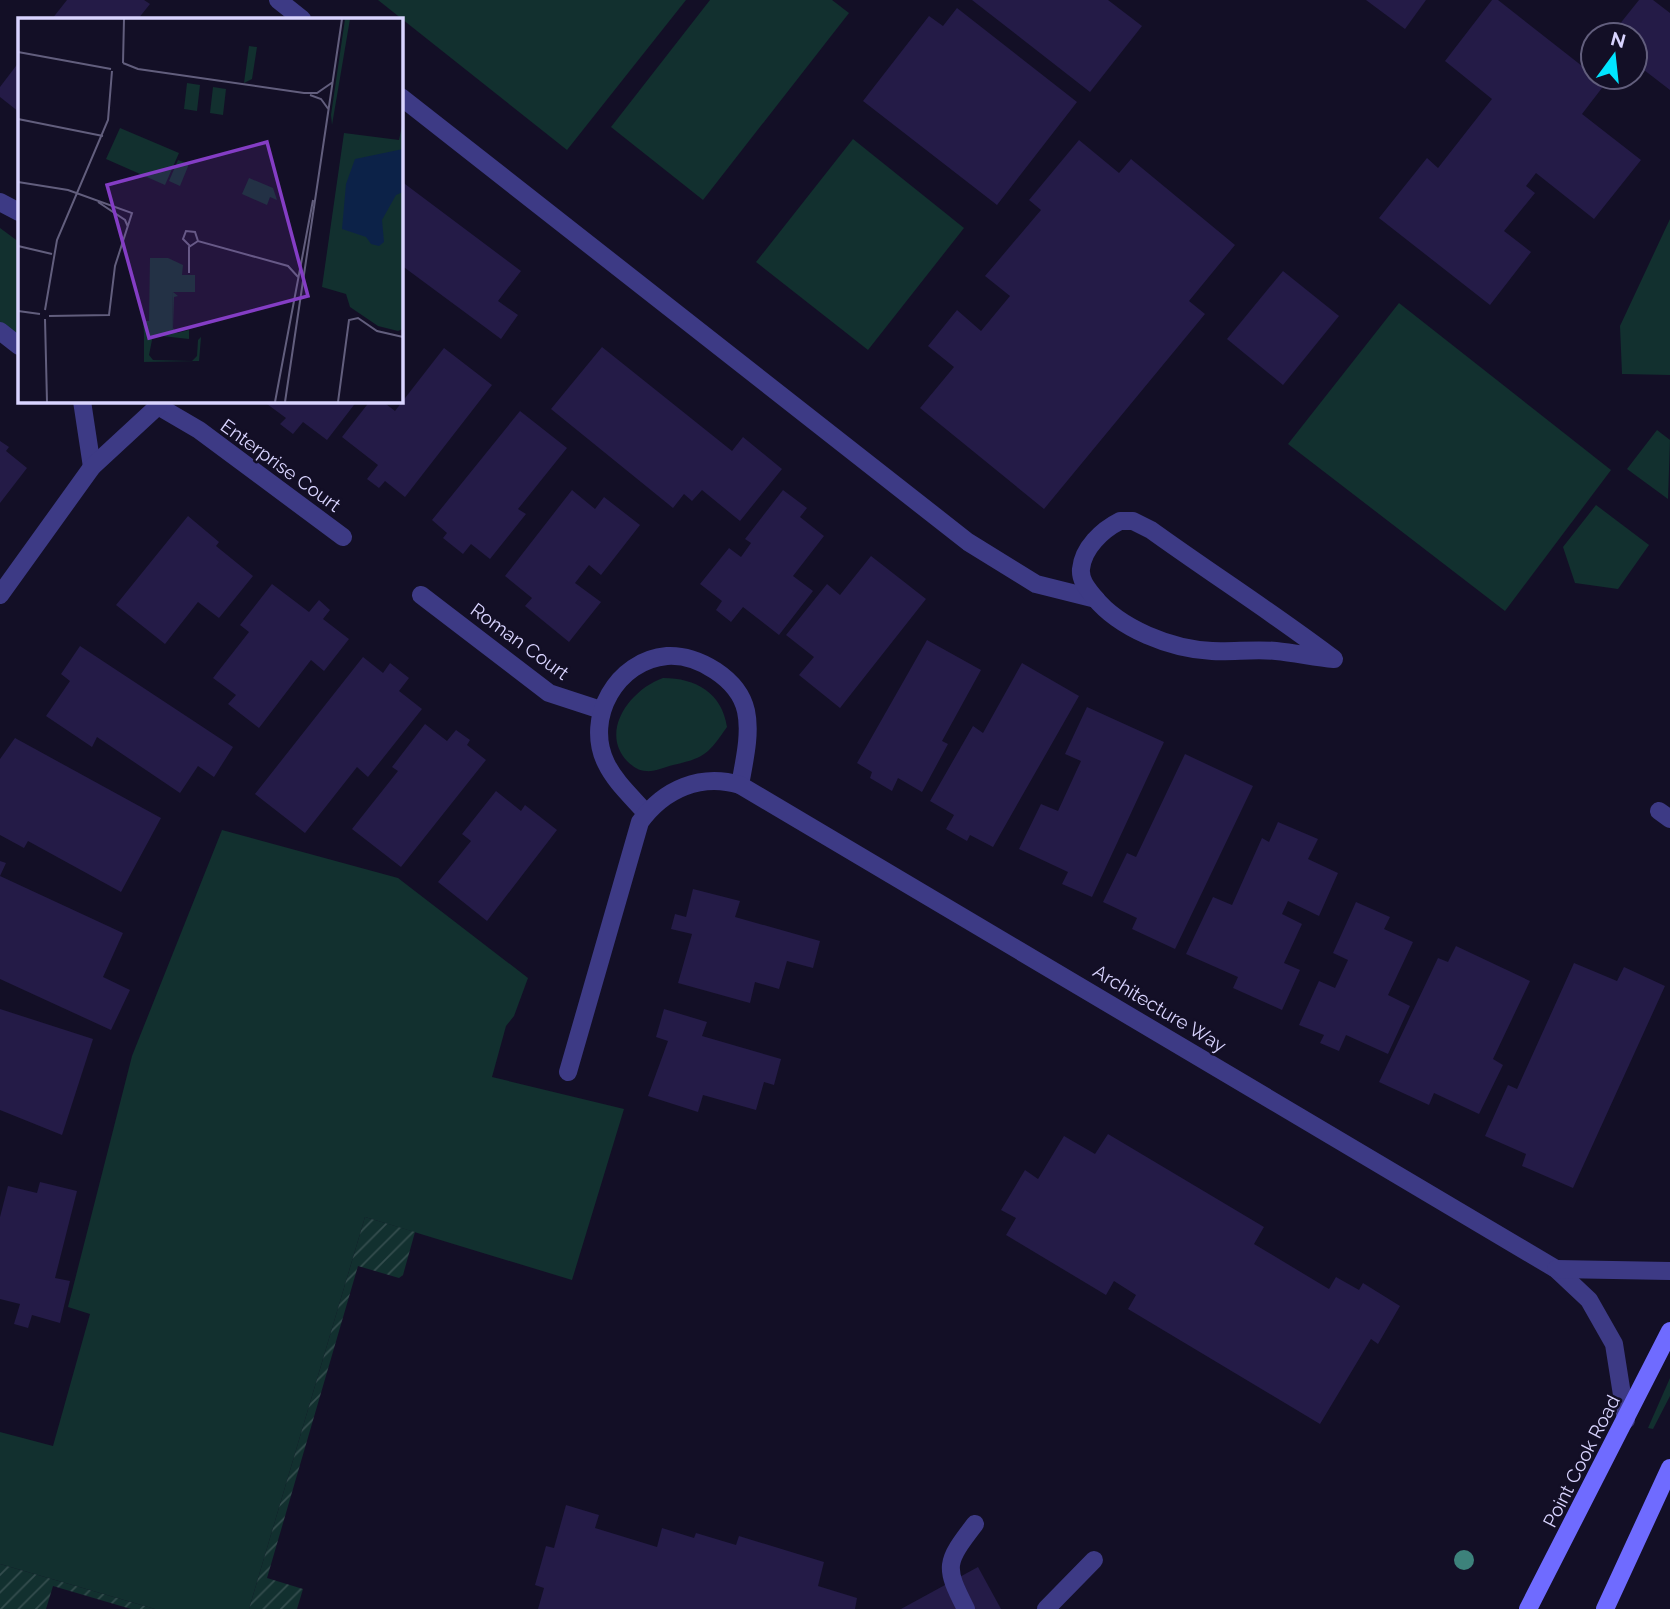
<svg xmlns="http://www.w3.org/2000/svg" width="1670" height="1609" viewBox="0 0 1670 1609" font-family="Raleway,sans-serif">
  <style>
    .green { fill: #12302f }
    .garden { fill: url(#garden-furrows) }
    .building { fill: #241b47 }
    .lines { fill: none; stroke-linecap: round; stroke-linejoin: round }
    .lane { stroke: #3d3a85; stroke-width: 18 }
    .street { stroke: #3d3a85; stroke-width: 18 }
    .secondary { stroke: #6f6bff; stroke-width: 18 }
    .tree { fill: #3d827b }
    .labels { text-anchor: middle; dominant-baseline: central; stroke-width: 5; stroke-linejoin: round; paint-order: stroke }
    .street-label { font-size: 19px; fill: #d9d4ff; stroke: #130f26 }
    .inset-road { fill: none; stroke: #625e7d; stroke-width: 2 }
    .view { fill: #843dc5; fill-opacity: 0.15; stroke: #843dc5; stroke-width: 3.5 }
    .inset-edge { fill: none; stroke: #d9d4ff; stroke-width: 3.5 }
  </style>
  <defs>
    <pattern id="garden-furrows" width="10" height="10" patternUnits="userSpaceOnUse" patternTransform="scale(1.75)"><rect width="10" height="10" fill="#12302f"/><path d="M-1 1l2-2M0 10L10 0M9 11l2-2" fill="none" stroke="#344d4e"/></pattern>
  </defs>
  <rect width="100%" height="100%" fill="#130f26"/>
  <g class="green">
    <path d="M378,0H686L567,150Z"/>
    <path d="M710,0H832L849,13L703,200L611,127Z"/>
    <path d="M853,139L964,228L868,350L756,262Z"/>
    <path d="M1670,219V375L1622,374L1620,326Z"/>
    <path d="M0,228L19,242V341L0,326Z"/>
    <path d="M1399,303L1611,470L1505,611L1288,444Z"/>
    <path d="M1657,430L1670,440L1668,499L1627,469Z"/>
    <path d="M1596,505L1649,545L1618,589L1575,583L1563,547Z"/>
    <path d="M663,678C696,678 722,693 727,727C708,754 705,758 673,765C665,767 654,772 646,771C639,771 632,766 627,761C599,731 631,689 663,678Z"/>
    <path d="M222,830L398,878L528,978L514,1016L506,1026L492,1077L624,1109L572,1280L365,1217L249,1609H155L0,1564V1432L53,1446L90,1314L68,1307L132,1056Z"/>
    <path d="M1670,1378V1396L1653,1429L1648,1428Z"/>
  </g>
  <g class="garden">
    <path d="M365,1217L415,1232L403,1275L399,1278L358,1266L267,1578L303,1589L297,1609H249Z"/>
    <path d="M0,1564L155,1609H131L53,1586L46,1609H0Z"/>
  </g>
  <g class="building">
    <path d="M67,0H144L150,4L138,19H52Z"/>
    <path d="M972,0H1108L1142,26L1090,92Z"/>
    <path d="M1366,0H1426L1405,29Z"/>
    <path d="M1492,0H1498L1605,84L1582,114L1641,160L1594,219L1536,173L1526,186L1535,193L1504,231L1531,252L1490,305L1379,218L1427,158L1438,168L1492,99L1445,61Z"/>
    <path d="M1639,0H1653L1670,13V90L1635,63V35H1611Z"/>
    <path d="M957,8L1077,102L997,205L863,101L929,16L943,26Z"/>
    <path d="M19,62V112L0,97V87Z"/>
    <path d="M1079,140L1119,173L1131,159L1235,245L1189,301L1205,314L1044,509L920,408L954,367L928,346L957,310L981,331L1010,296L985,276L1041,210L1029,200Z"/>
    <path d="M401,181L521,271L498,301L518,315L501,339L401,265Z"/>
    <path d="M1283,271L1339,316L1283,385L1227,339Z"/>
    <path d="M602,347L732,451L743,437L782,469L740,521L702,490L692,501L684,494L673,508L551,409Z"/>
    <path d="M444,348L492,385L405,497L385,481L379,488L367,479L378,465L342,437L370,401H382L395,411Z"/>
    <path d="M269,401H357L327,440L303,422L293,434L280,424L286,418L267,404Z"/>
    <path d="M520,411L567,448L518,509L526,514L490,559L471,544L463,554L443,538L447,533L432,520Z"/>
    <path d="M0,441L9,447L6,451L27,468L0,503Z"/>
    <path d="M572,490L595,509L604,497L640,525L601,575L589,565L575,583L601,602L569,642L525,606L532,598L505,576Z"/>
    <path d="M783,490L807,508L800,517L824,536L793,576L813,591L779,635L743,607L731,622L716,610L722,601L700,584L729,548L741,557L751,543L745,539Z"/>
    <path d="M188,516L219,542L216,546L253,576L219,618L198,602L165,644L116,605Z"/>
    <path d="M871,556L926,599L840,708L799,675L814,657L786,635L827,584L840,595Z"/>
    <path d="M272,584L309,612L319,600L330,610L323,619L349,639L324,671L311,660L259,728L228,704L236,695L213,678L249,632L240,625Z"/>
    <path d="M927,640L981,670L942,741L948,744L922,792L898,778L892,791L870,778L872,772L857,763Z"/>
    <path d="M80,646L233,747L214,777L198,766L180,793L97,737L92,747L46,716L70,681L61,674Z"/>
    <path d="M363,657L383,673L390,663L409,678L399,691L422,709L368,777L357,767L305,833L255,794Z"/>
    <path d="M1022,663L1079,696L993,847L970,835L967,841L946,829L954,815L930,801L973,726L983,733Z"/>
    <path d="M1087,707L1164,742L1092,897L1062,884L1068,872L1019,849L1041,804L1058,811L1081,761L1065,754Z"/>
    <path d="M425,724L447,741L456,730L470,740L467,745L486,760L401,867L352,829L398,771L392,767Z"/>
    <path d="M15,738L161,818L121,892L28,841L24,848L0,835V759Z"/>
    <path d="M1185,754L1253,786L1175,949L1132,929L1137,918L1103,902L1127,853L1136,857Z"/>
    <path d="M496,791L521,811L525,805L557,830L487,921L438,882L471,841L462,834Z"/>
    <path d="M1278,822L1318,839L1308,859L1338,873L1319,916L1288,901L1282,914L1302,924L1284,963L1300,970L1282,1010L1233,988L1238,977L1186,954L1213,897L1232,905L1262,838L1269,842Z"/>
    <path d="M0,861L6,863L0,876L123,933L103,977L130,990L111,1030L0,979Z"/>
    <path d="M693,889L740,901L735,917L820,941L813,968L787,961L779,989L755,982L750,1003L678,983L692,934L671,929L675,914L686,917Z"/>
    <path d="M1356,902L1390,917L1384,929L1413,942L1388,995L1410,1006L1388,1054L1346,1035L1339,1051L1320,1043L1324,1035L1299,1025L1319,981L1335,988L1348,960L1333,953Z"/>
    <path d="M1456,946L1530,981L1493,1059L1503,1065L1479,1114L1434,1093L1429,1105L1379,1082L1438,958L1448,962Z"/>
    <path d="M1574,963L1617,981L1624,967L1665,986L1573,1188L1522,1166L1526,1154L1485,1136L1508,1085L1517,1089Z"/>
    <path d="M0,1009L93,1039L62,1135L0,1110Z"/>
    <path d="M664,1009L707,1022L702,1036L781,1059L774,1085L764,1082L756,1110L703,1095L698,1112L648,1096L668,1041L656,1037Z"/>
    <path d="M1108,1134L1264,1227L1254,1244L1329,1289L1336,1277L1359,1290L1363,1283L1400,1306L1378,1344L1371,1339L1320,1424L1128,1309L1136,1295L1114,1281L1106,1295L1006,1235L1016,1218L1001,1210L1025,1170L1038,1179L1064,1136L1095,1154Z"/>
    <path d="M40,1182L77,1191L55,1278L70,1281L60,1323L32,1315L28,1328L14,1324L20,1304L0,1299V1217L8,1186L37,1193Z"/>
    <path d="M566,1505L599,1515L595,1528L657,1547L662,1528L694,1538L696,1533L736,1545L739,1536L824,1562L818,1586L857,1598L855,1609H538L544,1588L535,1585L546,1546L554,1548Z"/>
    <path d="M978,1567L1001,1609H901Z"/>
  </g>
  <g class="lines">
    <g class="lane">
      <path d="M278,0L302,19"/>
      <path d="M401,97L968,542L1036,584L1096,599"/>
      <path d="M158,406L199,430L343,537"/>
      <path d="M1120,521H1133L1151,530C1212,574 1275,614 1334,659C1315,657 1295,653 1276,651C1255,649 1233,652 1212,651C1171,649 1120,629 1094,597C1087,588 1080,580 1081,569C1083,548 1102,530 1120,521Z"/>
      <path d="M421,595L549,693L601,710"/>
      <path d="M1659,811L1670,819"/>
      <path d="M966,1609C944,1566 945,1563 975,1524"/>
      <path d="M1046,1609L1094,1560"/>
    </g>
    <g class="street">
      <path d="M0,202L19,212"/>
      <path d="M0,331L19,346"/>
      <path d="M82,401L92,467"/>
      <path d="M0,595L92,467L158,406L155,401"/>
      <path d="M646,813C632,797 615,782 606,763C584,718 617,660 667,656C698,654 739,679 746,711C751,734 744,762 740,785"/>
      <path d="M568,1072L640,822C664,789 701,773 740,785L1556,1269L1589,1300L1614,1344L1626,1420"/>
      <path d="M1556,1269L1670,1271"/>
    </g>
    <g class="secondary">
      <path d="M1528,1609L1670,1331"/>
      <path d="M1605,1609L1670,1468"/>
    </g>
  </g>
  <circle class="tree" cx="1464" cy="1560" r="10"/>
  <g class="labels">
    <g class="street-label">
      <text transform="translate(281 465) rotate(36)">Enterprise Court</text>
      <text transform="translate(520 641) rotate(36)">Roman Court</text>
      <text transform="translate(1160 1008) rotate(31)">Architecture Way</text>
      <text transform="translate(1581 1461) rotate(-63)">Point Cook Road</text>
    </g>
  </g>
  <g transform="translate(18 18)">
    <rect width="385" height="385" fill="#130f26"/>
    <path d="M327,1H332L314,107L313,97ZM231,28L239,29L234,61L226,65ZM169,65L182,67L179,93L166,91ZM195,69L208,71L205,97L192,95ZM385,103V311L380,313L360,308L332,289L328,276L304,269L326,115L381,122ZM102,110L161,135L147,167L88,141ZM160,142L171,146L162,168L151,163ZM231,160L255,170L259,182L252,179L249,187L224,176ZM132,240H150L165,247L164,257H177V274H155L154,316H126L125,303H131Z" fill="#12302f"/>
    <path d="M155,274L160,278L156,279L155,310L159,315L171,312V321L135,317L131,337L135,342L174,343L179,338L180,322L183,319L181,343L126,344V316H154Z" fill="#12302f"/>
    <path d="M385,131V174L378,177L364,202L366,224L361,228L353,226L348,219L324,211L328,166L337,141Z" fill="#0c2248"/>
    <path class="inset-road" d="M0,34L93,51M105,45L120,51L286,75H299L315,64M105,45L106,1M292,77L303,81L311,92M0,101L85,118M0,164L50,172L114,195L97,248L91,297L31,298M80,184L107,202L110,209M0,228L34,236M172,228L165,221L168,213L177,214L180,223M171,255V229L180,223L270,248L281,260M27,292L39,222L90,102L94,53M0,293L22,296M27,301L29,384M257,384L295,182M267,384L324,1M320,384L331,302L340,300L359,313L385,319"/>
    <path class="view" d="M249,124L290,278L131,320L89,167Z"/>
    <rect width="385" height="385" class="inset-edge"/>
  </g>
  <g transform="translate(1614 56) rotate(15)"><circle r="33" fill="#130f26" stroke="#625e7d" stroke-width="2"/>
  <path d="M0-5L12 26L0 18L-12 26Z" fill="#00e5ff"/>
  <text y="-10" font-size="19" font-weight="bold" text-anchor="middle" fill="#d9d4ff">N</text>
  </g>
</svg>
